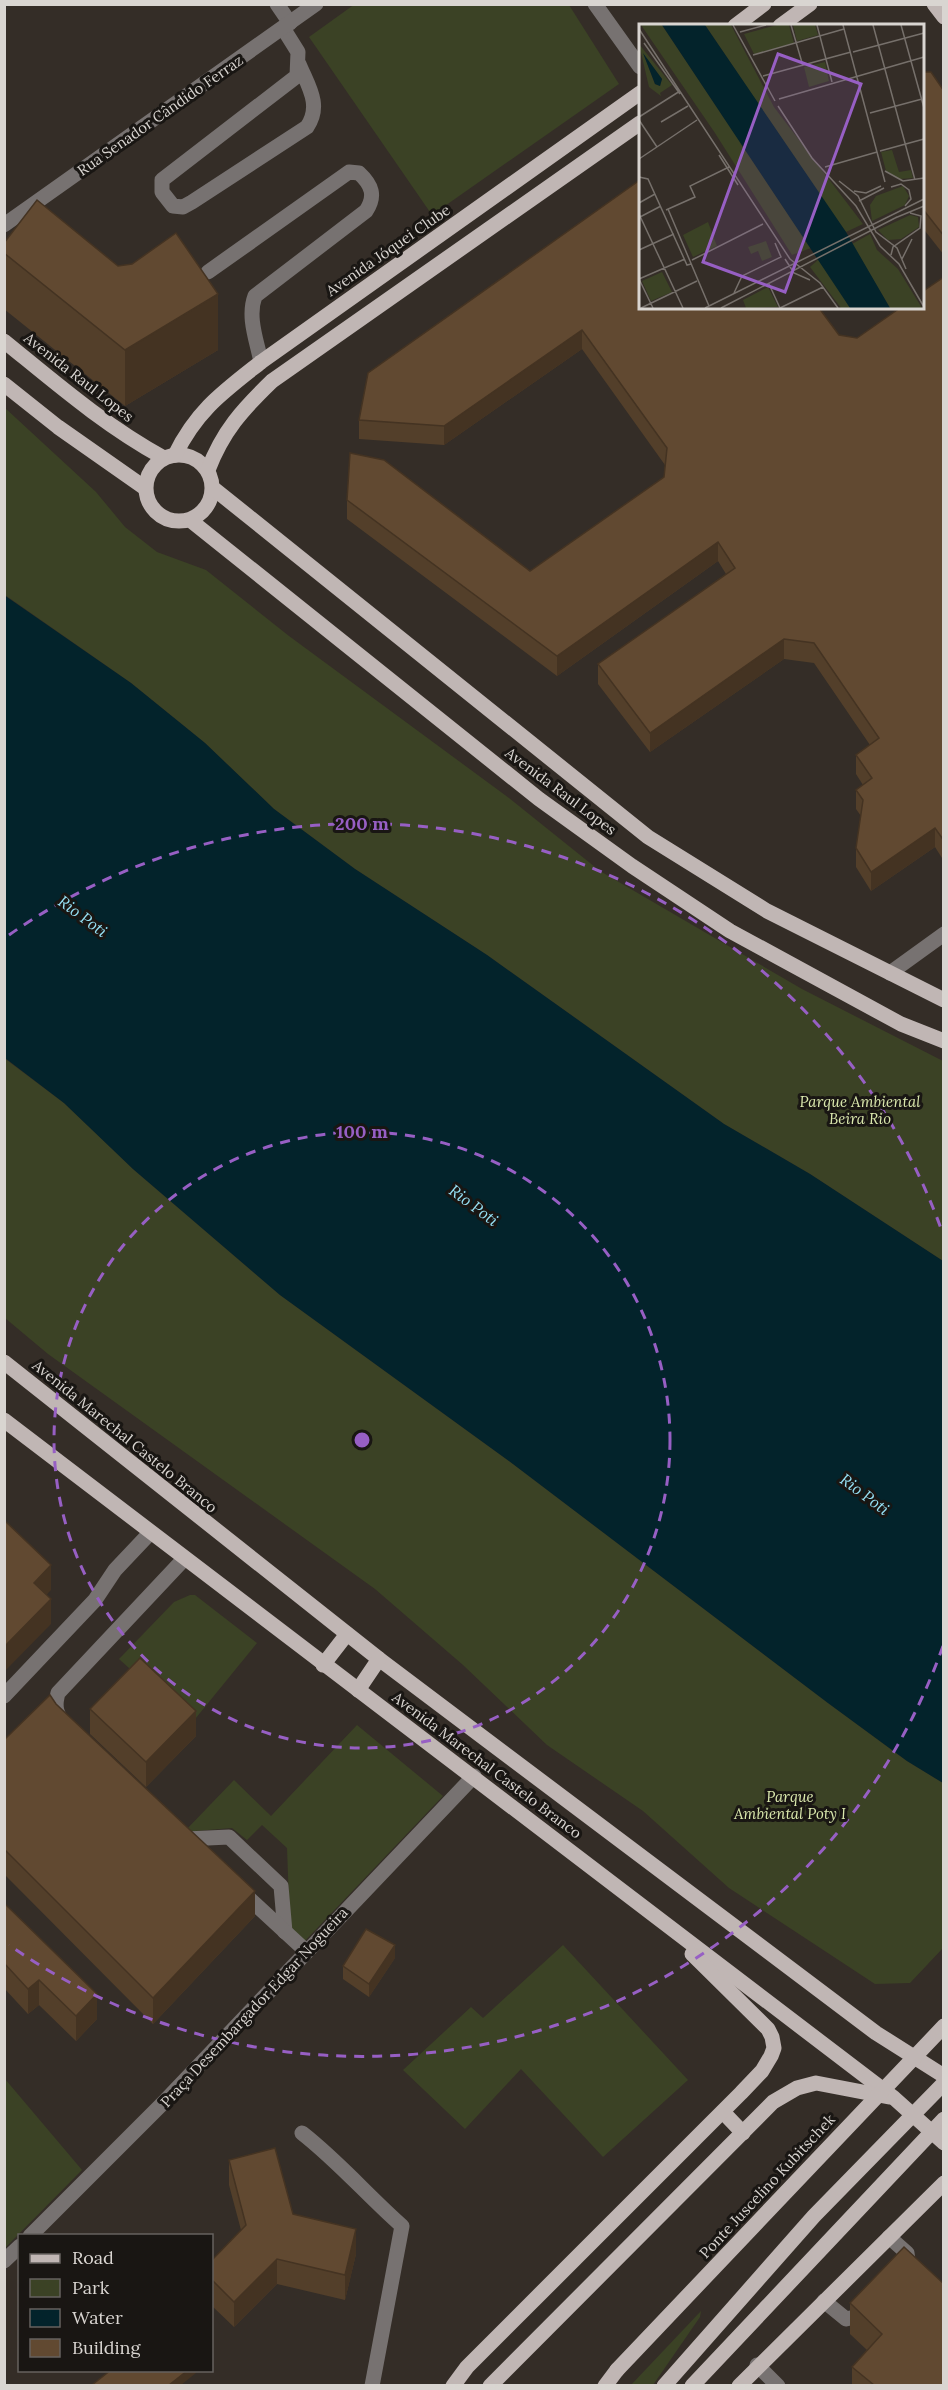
<svg xmlns="http://www.w3.org/2000/svg" width="948" height="2390" viewBox="0 0 948 2390" font-family="Lora,serif">
  <style>
    .green { fill: #3b4225 }
    .water { fill: #03232b }
    .lines { fill: none; stroke-linecap: round; stroke-linejoin: round }
    .minor { stroke: #777271; stroke-width: 15 }
    .major { stroke: #c0b6b4; stroke-width: 15 }
    .major-bridge { stroke: #c0b6b4; stroke-width: 15 }
    .wall { fill: #533f2a }
    .shaded-wall { fill: #432 }
    .building { fill: #614931; stroke: #432; stroke-width: 1.5 }
    .ring { fill: none; stroke: #975fc4; stroke-width: 3; stroke-dasharray: 10 8 }
    .labels { text-anchor: middle; dominant-baseline: central; stroke-width: 6; stroke-linejoin: round; paint-order: stroke }
    .street-label { font-size: 15px; fill: #d9d5d1; stroke: #191613 }
    .park-label { font-size: 15px; font-style: italic; fill: #dae8ad; stroke: #191613 }
    .water-label { font-size: 16px; font-style: italic; fill: #96e1f5; stroke: #191613 }
    .inset-road { fill: none; stroke: #76706b; stroke-width: 1.5 }
    .view { fill: #975fc4; fill-opacity: 0.15; stroke: #975fc4; stroke-width: 3 }
    .inset-edge { fill: none; stroke: #d9d5d1; stroke-width: 3 }
    .centre { fill: #975fc4; stroke: #191613; stroke-width: 3 }
    .ring-label { font-size: 18px; text-anchor: middle; font-weight: bold; fill: #975fc4; stroke: #191613; stroke-width: 6; stroke-linejoin: round; paint-order: stroke }
  </style>
  <rect width="100%" height="100%" fill="#342d27"/>
  <g class="green">
    <path d="M355,4L569,5L619,84L432,215L309,37Z"/>
    <path d="M4,407L96,492L125,527L157,552L206,570L289,636L509,798L600,871L802,989L943,1061V1261L810,1174L724,1124L487,955L355,869L274,809L205,743L131,683L5,595Z"/>
    <path d="M4,1058L64,1103L133,1169L280,1295L513,1464L828,1703L907,1761L943,1783V1948L910,1983L875,1984L729,1888L643,1811L547,1745L463,1665L375,1589L48,1354L5,1318Z"/>
    <path d="M190,1595H195L257,1643L191,1724L119,1659L174,1602Z"/>
    <path d="M357,1725L443,1796L303,1943L290,1930L287,1848L262,1825L247,1840L232,1828L184,1832L234,1780L271,1816Z"/>
    <path d="M563,1945L688,2080L603,2157L521,2069L465,2129L403,2070L471,2007L483,2018Z"/>
    <path d="M5,2079L82,2170L5,2248H4Z"/>
    <path d="M701,2311L700,2317L653,2385H631Z"/>
  </g>
  <path class="water" d="M4,595L131,683L205,743L274,809L355,869L487,955L724,1124L810,1174L943,1261V1783L907,1761L828,1703L513,1464L280,1295L133,1169L64,1103L5,1058Z"/>
  <g class="lines">
    <g class="minor">
      <path d="M277,4L290,23"/>
      <path d="M595,4L640,67"/>
      <path d="M283,28L298,52L297,76L162,180V192L173,206L183,207L192,202L307,127C322,105 308,86 299,64"/>
      <path d="M4,225L316,4"/>
      <path d="M208,272L349,172L359,173C372,185 376,196 366,211L255,296C247,317 257,341 261,362"/>
      <path d="M890,973L944,934"/>
      <path d="M4,1696L95,1600L115,1570L150,1533"/>
      <path d="M62,1721C55,1711 55,1704 58,1693L184,1559"/>
      <path d="M186,1839L229,1837L281,1886L285,1932"/>
      <path d="M240,1890L306,1951"/>
      <path d="M302,2133C338,2161 368,2196 402,2226L372,2386"/>
      <path d="M30,2236L166,2100L474,1776"/>
      <path d="M889,2237L907,2253L908,2260L905,2264"/>
      <path d="M4,2261L20,2246"/>
      <path d="M824,2301L846,2319L855,2317L866,2306"/>
      <path d="M757,2365L778,2386"/>
    </g>
    <g class="major">
      <path d="M934,4L944,17"/>
      <path d="M735,26L764,4"/>
      <path d="M780,26L810,4"/>
      <path d="M4,341C57,384 104,425 164,458"/>
      <path d="M4,384L58,427L145,488"/>
      <circle cx="179" cy="488" r="33"/>
      <path d="M175,455C197,410 223,392 261,362L640,93"/>
      <path d="M208,470C223,431 242,410 272,381L640,123"/>
      <path d="M213,488L648,837L767,911L944,1000"/>
      <path d="M190,520L539,799L632,866L730,931L901,1024L944,1041"/>
      <path d="M4,1362L379,1659L876,2033L944,2076"/>
      <path d="M4,1420L894,2098L944,2143"/>
      <path d="M323,1665L347,1634"/>
      <path d="M358,1690L379,1659"/>
      <path d="M723,2112L743,2133"/>
      <path d="M453,2386L467,2367L741,2093L762,2071L771,2056L774,2048L772,2037L768,2029L692,1954"/>
      <path d="M490,2386L773,2102L797,2088L816,2083L889,2097"/>
      <path d="M605,2386L617,2370"/>
      <path d="M739,2386L944,2183"/>
    </g>
    <g class="major-bridge">
      <path d="M617,2370L944,2026"/>
      <path d="M664,2386L814,2216L944,2083"/>
      <path d="M692,2386L944,2119"/>
    </g>
  </g>
  <g class="wall">
    <path d="M922,72L944,91V255L922,227Z"/>
    <path d="M640,180L839,335L857,338L944,277V857L942,858L935,847L871,891L856,867V848L861,816L856,809V790L863,785L856,774V755L870,745L814,663L784,659L650,752L598,684V664L726,574L718,561L557,676L347,519V500L530,571L664,477L665,465L582,349L444,445L359,439V420Z"/>
    <path d="M4,243L218,350L125,406L4,309Z"/>
    <path d="M56,1704L255,1916L153,2024L4,1874V1740Z"/>
    <path d="M90,1709L196,1736L146,1787L90,1734Z"/>
    <path d="M4,1903L97,2019L76,2041L39,2005L28,2014L4,1988Z"/>
    <path d="M395,1958L369,1997L343,1979V1966Z"/>
    <path d="M229,2160L293,2214L356,2254L345,2300L277,2284L234,2327L212,2306V2260L241,2230L229,2185Z"/>
    <path d="M850,2303L944,2385H852V2367L867,2350L850,2334Z"/>
  </g>
  <g class="shaded-wall">
    <path d="M218,294V350L125,406V350Z"/>
    <path d="M582,330V349L444,445V426Z"/>
    <path d="M718,542V561L557,676V656Z"/>
    <path d="M784,639V659L650,752V733Z"/>
    <path d="M935,828V847L871,891V872Z"/>
    <path d="M944,837V857L942,858V838Z"/>
    <path d="M51,1565V1590L34,1608V1583Z"/>
    <path d="M51,1599V1624L4,1672V1647Z"/>
    <path d="M196,1711V1736L146,1787V1762Z"/>
    <path d="M255,1891V1916L153,2024V1998Z"/>
    <path d="M395,1945V1958L369,1997V1984Z"/>
    <path d="M39,1980V2005L28,2014V1989Z"/>
    <path d="M97,1994V2019L76,2041V2016Z"/>
    <path d="M356,2229V2254L345,2300V2275Z"/>
    <path d="M277,2259V2284L234,2327V2302Z"/>
    <path d="M188,2370H196V2373L181,2385H169Z"/>
  </g>
  <g class="building">
    <path d="M922,72H931L944,91V236L922,208Z"/>
    <path d="M640,180V308H819L839,335L857,338L900,308H922V292L944,277V837L942,838L935,828L871,872L856,848L863,800L856,790L872,778L856,755L879,738L814,643L784,639L650,733L598,664L735,568L718,542L557,656L347,500L350,453L384,460L530,571L664,477L667,448L582,330L444,426L359,420L368,373Z"/>
    <path d="M37,200L118,266L132,264L176,233L218,294L125,350L4,253V243Z"/>
    <path d="M4,1520L51,1565L34,1583L51,1599L4,1647Z"/>
    <path d="M140,1658L196,1711L146,1762L90,1709Z"/>
    <path d="M50,1695L56,1704L255,1891L153,1998L4,1849V1740Z"/>
    <path d="M4,1903L97,1994L76,2016L39,1980L28,1989L4,1963Z"/>
    <path d="M366,1929L395,1945L369,1984L343,1966Z"/>
    <path d="M275,2148L293,2214L356,2229L345,2275L277,2259L234,2302L212,2280V2260L246,2225L229,2160Z"/>
    <path d="M904,2247L944,2284V2385H874L852,2367L882,2334L850,2303Z"/>
    <path d="M111,2370H188L169,2385H92Z"/>
  </g>
  <g class="ring">
    <circle cx="362" cy="1440" r="308"/>
    <path d="M943 1646A616 616 0 0 1 9 1945M9 935A616 616 0 0 1 943 1234"/>
  </g>
  <g class="labels">
    <g class="street-label">
      <text transform="translate(160 115) rotate(-35)">Rua Senador Cândido Ferraz</text>
      <text transform="translate(388 250) rotate(-35)">Avenida Jóquei Clube</text>
      <text transform="translate(79 377) rotate(38)">Avenida Raul Lopes</text>
      <text transform="translate(561 791) rotate(37)">Avenida Raul Lopes</text>
      <text transform="translate(125 1436) rotate(39)">Avenida Marechal Castelo Branco</text>
      <text transform="translate(487 1765) rotate(37)">Avenida Marechal Castelo Branco</text>
      <text transform="translate(254 2007) rotate(-47)">Praça Desembargador Edgar Nogueira</text>
      <text transform="translate(767 2186) rotate(-47)">Ponte Juscelino Kubitschek</text>
    </g>
    <g class="park-label">
      <text x="860" y="1101">Parque Ambiental<tspan x="860" dy="17">Beira Rio</tspan></text>
      <text x="790" y="1796">Parque<tspan x="790" dy="17">Ambiental Poty I</tspan></text>
    </g>
    <g class="water-label">
      <text transform="translate(83 916) rotate(37)">Rio Poti</text>
      <text transform="translate(474 1205) rotate(37)">Rio Poti</text>
      <text transform="translate(865 1494) rotate(37)">Rio Poti</text>
    </g>
  </g>
  <g transform="translate(639 24)">
    <rect width="285" height="285" fill="#342d27"/>
    <path d="M2,1H23L172,224L153,231L76,109ZM66,1H92L135,83L224,200L207,208L197,195ZM138,1H150L155,19L115,30L105,10ZM154,1H176L179,11L158,17ZM0,20L33,61L21,69L22,72L10,63ZM5,31L23,55L21,62L16,60ZM186,38L190,57L170,63L165,43ZM253,126L260,148L272,146L274,154L261,155L247,147L242,128ZM264,162L270,172L266,181L233,197L231,181L237,172ZM271,191L279,193L280,203L262,215L249,216L239,206ZM69,198L78,222L54,233L44,211ZM231,210L238,226L259,245L283,284H251L213,220ZM127,217L133,233L123,237L119,227L112,230L109,223ZM180,235L189,245L211,284H202L171,243ZM23,248L33,268L12,277L3,257ZM129,263L139,283L107,284L104,276Z" fill="#3b4225" fill-rule="evenodd"/>
    <path d="M23,1H66L207,208L251,284H211ZM4,29L23,55L21,62L16,60Z" fill="#03232b"/>
    <path class="inset-road" d="M94,1L136,77M152,1L164,42M178,1L193,58M204,1L246,158M234,1L276,156M262,1L285,84M0,5L151,235L181,259L199,284M101,8L127,1M5,19L41,70M214,28L285,9M114,31L205,5M124,52L212,28M140,75L285,33M139,82L173,134L217,182L241,222L260,240L285,283M231,89L283,75M0,93L41,67M0,96L18,123M22,98L49,82M241,127L285,115M80,131L99,161M0,135L58,96M186,143L238,128M246,147L264,157M0,153L9,155L48,241L52,240M200,157L219,172L237,208L258,224L267,245M264,157L285,154M252,163L262,160L270,166L272,175L266,182M215,167L227,169L242,162M220,177L245,164M0,179L16,170M29,185L70,282M27,186L56,173L51,162L90,143M0,190L44,284M1,193L22,182M256,194L285,182M0,226L35,210M252,231L254,223L281,204L282,192L271,189M146,235L155,249L171,256M263,235L273,215M53,236L124,200M0,255L46,235M0,255L14,284M130,260L141,284M95,269L103,252L142,233L136,219M2,284L58,257M66,284L285,175M82,284L258,193M141,284L184,263"/>
    <path class="view" d="M139,30L222,60L146,268L64,238Z"/>
    <rect width="285" height="285" class="inset-edge"/>
  </g>
  <circle cx="362" cy="1440" r="9" class="centre"/>
  <g class="ring-label">
    <text x="362" y="830">200 m</text>
    <text x="362" y="1138">100 m</text>
  </g>
  <rect width="948" height="2390" fill="none" stroke="#d9d5d1" stroke-width="12"/>
  <rect x="18" y="2234" width="195" height="138" fill="#191613" stroke="#66625f" stroke-width="1.5"/>
  <rect x="30" y="2254" width="30" height="9" fill="#c0b6b4" stroke="#66625f" stroke-width="1.5"/>
  <text x="72" y="2264" font-size="18" fill="#d9d5d1">Road</text>
  <rect x="30" y="2279" width="30" height="18" fill="#3b4225" stroke="#66625f" stroke-width="1.5"/>
  <text x="72" y="2294" font-size="18" fill="#d9d5d1">Park</text>
  <rect x="30" y="2309" width="30" height="18" fill="#03232b" stroke="#66625f" stroke-width="1.5"/>
  <text x="72" y="2324" font-size="18" fill="#d9d5d1">Water</text>
  <rect x="30" y="2339" width="30" height="18" fill="#614931" stroke="#66625f" stroke-width="1.5"/>
  <text x="72" y="2354" font-size="18" fill="#d9d5d1">Building</text>
</svg>
